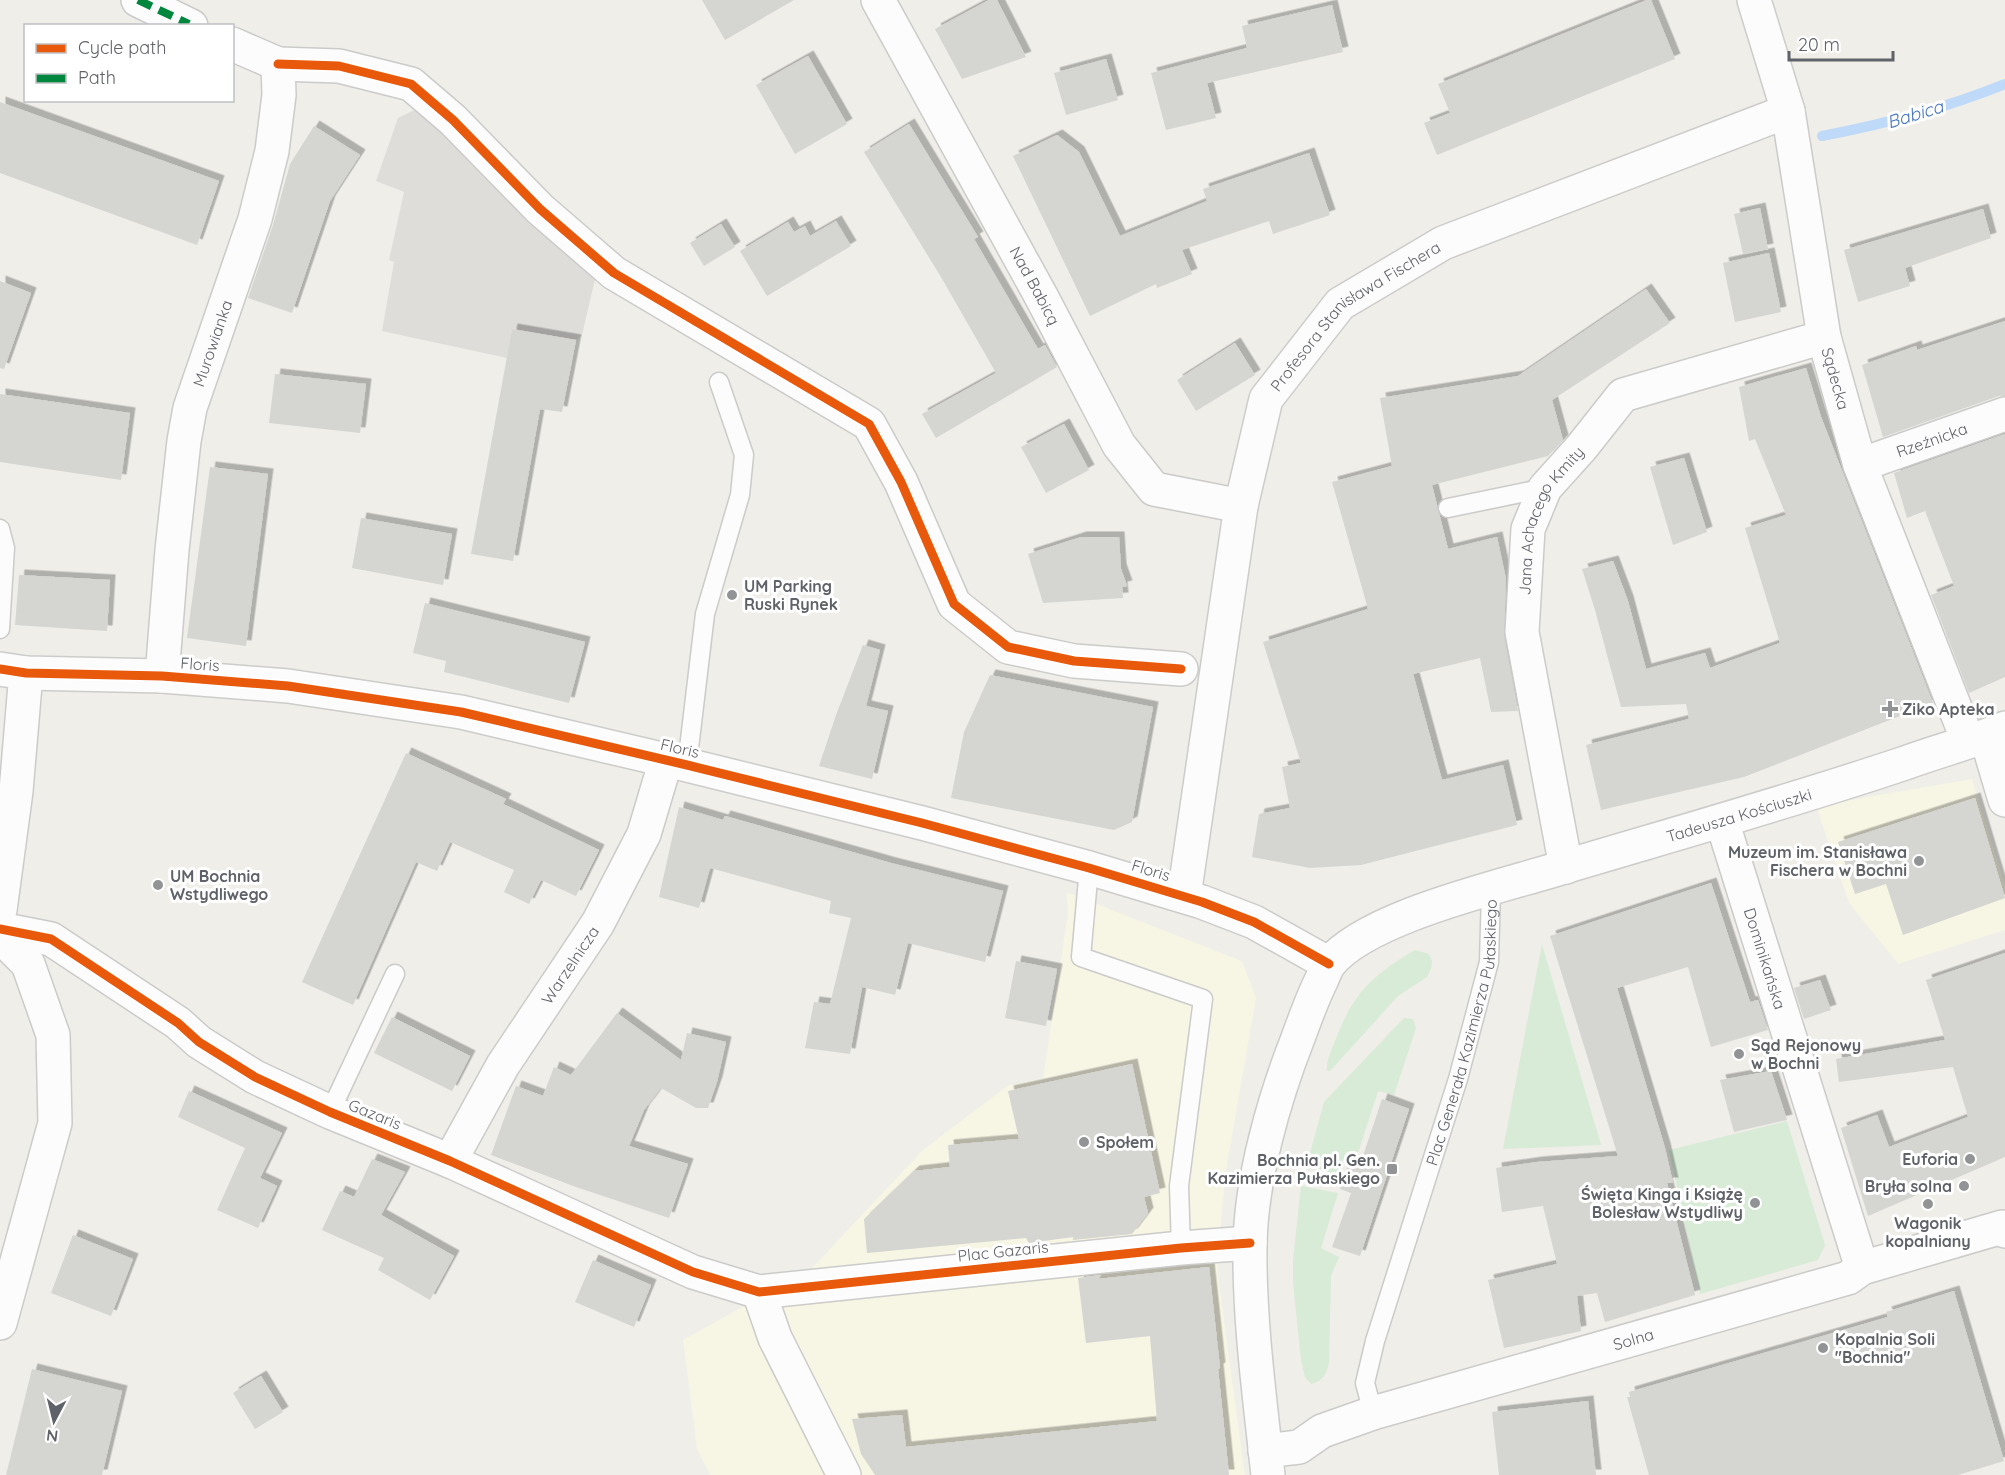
<svg xmlns="http://www.w3.org/2000/svg" width="2005" height="1475" viewBox="0 0 2005 1475" font-family="Quicksand,sans-serif">
  <style>
    .commercial { fill: #f7f5e4 }
    .industrial { fill: #dfddda }
    .green { fill: #d7ebd7 }
    .lines { fill: none; stroke-linecap: round; stroke-linejoin: round }
    .stream { stroke: #bedaf8; stroke-width: 10 }
    .building { fill: #d5d5d2; filter: url(#shadow) }
    .lane-casing { stroke: #cbcbca; stroke-width: 21 }
    .street-casing { stroke: #cbcbca; stroke-width: 36 }
    .secondary-casing { stroke: #cccccb; stroke-width: 36 }
    .lane { stroke: #fdfcfc; stroke-width: 18 }
    .street { stroke: #fdfcfc; stroke-width: 33 }
    .secondary { stroke: #fdfcfc; stroke-width: 33 }
    .quiet { stroke: #00873e; stroke-width: 8; stroke-dasharray: 15 8; stroke-linecap: butt }
    .cycleway-casing { stroke: #fff; stroke-width: 13 }
    .cycleway { stroke: #e8590c; stroke-width: 9 }
    .poi-dot { fill: #919395; stroke: #fff; stroke-width: 2 }
    .labels { text-anchor: middle; dominant-baseline: central; stroke-width: 6; stroke-linejoin: round; paint-order: stroke }
    .street-label { font-size: 16px; fill: #5f6268; stroke: #fff }
    .poi-label { font-size: 16px; font-weight: bold; fill: #5f6268; stroke: #fff; text-anchor: start }
    .water-label { font-size: 18px; font-style: italic; fill: #4574bd; stroke: #fff }
  </style>
  <defs>
    <filter id="shadow"><feDropShadow dx="5.5" dy="-5.5" stdDeviation="0" flood-color="#0004"/></filter>
  </defs>
  <rect width="100%" height="100%" fill="#efeee9"/>
  <g class="commercial">
    <path d="M1972,779L2005,884V930L1898,964L1849,903L1816,806Z"/>
    <path d="M1066,892L1242,961L1256,998L1225,1177L1217,1269L1245,1475H710L697,1449L683,1340L812,1268L923,1150L1007,1086L1043,1078L1068,913Z"/>
  </g>
  <path class="industrial" d="M416,109L596,275L582,335L576,340L512,329L507,358L382,331L394,262L389,260L404,192L376,181L398,118Z"/>
  <g class="green">
    <path d="M1542,944L1601,1145L1503,1149Z"/>
    <path d="M1415,950L1429,954L1432,961L1431,969L1427,977L1398,996L1330,1071H1327C1326,1061 1332,1049 1336,1039C1353,993 1373,975 1415,950Z"/>
    <path d="M1404,1018L1413,1019L1416,1028L1394,1095L1378,1091L1357,1156L1346,1152L1338,1174L1306,1168L1324,1102Z"/>
    <path d="M1787,1121L1825,1245L1818,1260L1700,1294L1669,1150Z"/>
    <path d="M1301,1186L1338,1193L1321,1248L1339,1257L1331,1276L1329,1362C1327,1373 1324,1381 1311,1384L1305,1377L1301,1360L1293,1282V1260Z"/>
  </g>
  <g class="lines">
    <path class="stream" d="M1822,136C1885,124 1946,108 2005,84"/>
  </g>
  <g class="building">
    <path d="M702,0H794L725,40Z"/>
    <path d="M989,0H997L1026,57L962,79L935,29Z"/>
    <path d="M1647,0H1651L1675,59L1437,155L1424,123L1450,113L1438,84Z"/>
    <path d="M1332,5L1343,52L1207,83L1216,118L1166,130L1151,73L1247,48L1242,26Z"/>
    <path d="M808,56L847,124L795,154L756,85Z"/>
    <path d="M1106,59L1118,100L1066,115L1054,73Z"/>
    <path d="M0,102L219,181L197,245L0,173Z"/>
    <path d="M909,124L978,237L974,239L1038,349L1045,345L1057,367L936,438L922,414L996,373L941,277L864,152Z"/>
    <path d="M314,126L360,155L330,201L292,313L248,298L273,225L290,164Z"/>
    <path d="M1057,135L1079,152L1120,236L1207,201L1203,189L1309,153L1330,215L1273,234L1269,221L1182,250L1192,274L1157,288L1156,284L1090,316L1013,156Z"/>
    <path d="M1760,208L1768,249L1743,254L1734,214Z"/>
    <path d="M1983,209L1991,238L1905,268L1910,286L1858,302L1844,250Z"/>
    <path d="M836,221L851,246L767,296L740,251L788,222L794,232L805,226L810,236Z"/>
    <path d="M721,224L735,247L704,266L690,243Z"/>
    <path d="M1769,253L1781,312L1735,322L1723,263Z"/>
    <path d="M0,281L31,293L4,369L0,368Z"/>
    <path d="M1646,289L1670,323L1552,400L1563,440L1548,456L1432,485L1448,549L1497,537L1506,579L1504,635L1518,711L1491,712L1480,658L1413,674L1442,780L1503,765L1517,825L1361,865L1310,868L1252,857L1259,814L1290,808L1282,767L1301,763L1263,642L1368,609L1332,482L1392,466L1380,398L1518,376Z"/>
    <path d="M2005,321V396H1999L1883,437L1862,365L1916,346L1917,350Z"/>
    <path d="M512,329L576,340L562,412L540,409L513,561L471,554Z"/>
    <path d="M1235,343L1255,375L1196,411L1177,380Z"/>
    <path d="M1806,368L1821,417L1933,703L1744,777L1601,810L1586,745L1689,719L1686,704L1621,707L1595,610L1582,569L1613,561L1628,601L1646,669L1705,653L1710,668L1780,643L1745,528L1786,515L1755,439L1749,441L1739,387Z"/>
    <path d="M275,374L366,384L360,433L269,423Z"/>
    <path d="M0,394L130,413L121,480L0,462Z"/>
    <path d="M1064,424L1089,470L1046,493L1021,447Z"/>
    <path d="M2005,434V677L1969,693L1931,595L1954,586L1925,511L1907,518L1894,473Z"/>
    <path d="M1684,458L1707,532L1673,545L1650,467Z"/>
    <path d="M210,467L268,474L246,646L187,638Z"/>
    <path d="M361,518L452,534L443,585L352,568Z"/>
    <path d="M1081,537H1119L1121,569L1127,586L1122,587L1123,598L1043,603L1028,554Z"/>
    <path d="M19,575L110,580L107,631L15,625Z"/>
    <path d="M425,603L585,642L569,703L444,672L446,661L413,653Z"/>
    <path d="M863,645L880,650L866,706L888,711L872,779L819,766L836,715Z"/>
    <path d="M990,675L1153,707L1132,822L1114,830L951,798L964,732Z"/>
    <path d="M406,753L506,799L503,804L599,850L576,896L541,880L529,904L504,892L514,870L450,842L437,871L416,862L353,1005L302,982Z"/>
    <path d="M1975,798L2005,898L1903,935L1886,884L1855,894L1838,842Z"/>
    <path d="M679,807L723,820L725,816L891,863L1003,891L985,962L908,943L895,995L862,987L850,1054L805,1048L814,1002L830,1004L851,918L829,913L831,901L710,868L699,908L659,897Z"/>
    <path d="M1711,883L1750,1002L1758,1000L1768,1030L1711,1047L1688,967L1617,988L1665,1148L1673,1183H1667L1695,1295L1605,1322L1597,1293L1577,1296L1581,1331L1504,1348L1488,1280L1557,1264L1543,1206L1502,1212L1496,1168L1537,1162L1618,1156L1550,936Z"/>
    <path d="M2005,953V1157L1868,1216L1841,1128L1877,1115L1889,1147L1968,1117L1953,1067L1839,1082L1836,1059L1945,1040L1926,980Z"/>
    <path d="M1016,961L1057,969L1046,1026L1005,1018Z"/>
    <path d="M1820,980L1831,1010L1804,1019L1794,988Z"/>
    <path d="M617,1013L681,1060L687,1033L726,1042L717,1082L708,1108H696L661,1088L644,1110L629,1146L688,1164L669,1218L576,1187L491,1155L516,1086L543,1096L554,1067L571,1075Z"/>
    <path d="M392,1017L470,1056L452,1091L374,1053Z"/>
    <path d="M1132,1064L1160,1193L1144,1197L1148,1213L1132,1234L1073,1240V1237L1029,1243L1026,1238L867,1253L864,1219L914,1171L950,1167L948,1145L1019,1139L1008,1091Z"/>
    <path d="M1771,1071L1787,1120L1734,1132L1720,1080Z"/>
    <path d="M189,1091L282,1133L260,1178L277,1186L258,1228L217,1210L245,1148L178,1117Z"/>
    <path d="M1382,1099L1409,1109L1360,1256L1332,1247L1351,1193L1340,1189L1350,1159L1361,1162Z"/>
    <path d="M372,1159L405,1172L381,1215L454,1256L430,1300L378,1270L384,1258L322,1230L340,1191L354,1197Z"/>
    <path d="M73,1235L133,1259L111,1316L51,1293Z"/>
    <path d="M593,1260L651,1285L634,1327L575,1302Z"/>
    <path d="M1209,1267L1220,1368L1218,1369L1229,1475H875L861,1454L852,1419L902,1415L906,1447L1157,1421L1150,1336L1086,1343L1078,1278L1101,1275L1098,1279Z"/>
    <path d="M1954,1291L2004,1461L1958,1475H1649L1627,1397H1630L1629,1392L1888,1317L1886,1312Z"/>
    <path d="M32,1369L122,1391L102,1475H6Z"/>
    <path d="M261,1376L283,1412L255,1429L233,1393Z"/>
    <path d="M1588,1401L1596,1475H1499L1492,1412Z"/>
  </g>
  <g class="lines">
    <defs>
      <g id="lane">
        <path d="M1448,508L1545,488"/>
        <path d="M0,529L5,548L0,629"/>
        <path d="M687,765L705,614L740,495L744,455L719,382"/>
        <path d="M1089,868L1081,957L1203,999L1179,1186L1181,1248"/>
        <path d="M330,1112L395,974"/>
        <path id="s1" d="M1373,1413L1365,1383L1375,1341L1458,1079L1489,962L1491,890"/>
      </g>
      <g id="street">
        <path d="M138,0L191,26"/>
        <path id="s2" d="M878,0L1041,296L1119,445L1154,489L1241,506"/>
        <path d="M278,64L339,66L411,84L453,120L540,209L614,273L869,424L901,482L954,604L1008,647L1074,661L1181,669"/>
        <path id="s3" d="M1788,111L1824,337L1860,465L1968,741"/>
        <path id="s4" d="M1860,465L2005,414"/>
        <path id="s5" d="M162,676L172,550L184,441L190,408L255,219L272,151L279,95L278,64L232,44"/>
        <path d="M1986,736L2005,800"/>
        <path id="s6" d="M1722,821L1862,1268"/>
        <path id="s7" d="M1566,867L1522,632L1528,529L1545,488L1581,448L1623,395L1824,337"/>
        <path d="M0,910L16,791L26,673"/>
        <path d="M0,929L51,939L178,1023L199,1042L255,1077L330,1112L450,1161L693,1272L759,1292L1181,1248L1250,1243"/>
        <path d="M0,936L28,964L53,1035L55,1123L0,1323"/>
        <path id="s8" d="M450,1161L503,1065L598,923L644,834L666,760"/>
        <path d="M759,1292L775,1338L844,1475"/>
        <path id="s9" d="M1265,1451L1299,1447L1322,1431L1373,1413L1848,1278L1862,1268L2002,1227L2005,1231"/>
      </g>
      <g id="secondary">
        <path d="M0,669L26,673L162,676L288,686L461,712L687,765L922,823L1089,868L1202,902L1254,922L1329,964"/>
        <path id="s10" d="M1184,896L1241,506L1266,399L1340,304L1443,243L1788,111L1754,0"/>
        <path id="s11" d="M1268,1475C1260,1399 1249,1321 1250,1245C1251,1179 1274,1099 1298,1038C1305,1019 1312,999 1321,981C1324,975 1326,968 1329,964C1367,916 1504,886 1564,867C1678,833 1792,801 1905,763C1938,751 1973,742 2005,728"/>
      </g>
    </defs>
    <use href="#lane" class="lane-casing"/>
    <use href="#street" class="street-casing"/>
    <use href="#secondary" class="secondary-casing"/>
    <use href="#lane" class="lane"/>
    <use href="#street" class="street"/>
    <use href="#secondary" class="secondary"/>
    <path class="quiet" d="M138,0L189,24"/>
    <defs>
      <g id="cycleway">
        <path d="M278,64L339,66L411,84L453,120L540,209L614,273L869,424L901,482L954,604L1008,647L1074,661L1181,669"/>
        <path d="M0,669L26,673L162,676L288,686L461,712L687,765L922,823L1089,868L1202,902L1254,922L1329,964"/>
        <path d="M0,929L51,939L178,1023L199,1042L255,1077L330,1112L450,1161L693,1272L759,1292L1181,1248L1250,1243"/>
      </g>
    </defs>
    <use href="#cycleway" class="cycleway-casing"/>
    <use href="#cycleway" class="cycleway"/>
  </g>
  <g class="poi-dot">
    <circle cx="732" cy="595" r="6"/>
    <path d="M1887 700h6v6h6v6h-6v6h-6v-6h-6v-6h6z"/>
    <circle cx="1919" cy="861" r="6"/>
    <circle cx="158" cy="885" r="6"/>
    <circle cx="1739" cy="1054" r="6"/>
    <circle cx="1084" cy="1142" r="6"/>
    <circle cx="1970" cy="1159" r="6"/>
    <rect x="1386" y="1163" width="12" height="12" rx="3"/>
    <circle cx="1964" cy="1186" r="6"/>
    <circle cx="1755" cy="1203" r="6"/>
    <circle cx="1928" cy="1204" r="6"/>
    <circle cx="1823" cy="1348" r="6"/>
  </g>
  <g class="labels">
    <g class="street-label">
      <text stroke="none"><textPath href="#s2" startOffset="326">Nad Babicą</textPath></text>
      <text stroke="none"><textPath href="#s10" startOffset="628">Profesora Stanisława Fischera</textPath></text>
      <text stroke="none"><textPath href="#s5" startOffset="338">Murowianka</textPath></text>
      <text stroke="none"><textPath href="#s3" startOffset="272">Sądecka</textPath></text>
      <text stroke="none"><textPath href="#s4" startOffset="76">Rzeźnicka</textPath></text>
      <text stroke="none"><textPath href="#s7" startOffset="358">Jana Achacego Kmity</textPath></text>
      <text transform="translate(200 664) rotate(4)">Floris</text>
      <text transform="translate(680 748) rotate(13)">Floris</text>
      <text stroke="none"><textPath href="#s11" startOffset="964">Tadeusza Kościuszki</textPath></text>
      <text transform="translate(1151 870) rotate(17)">Floris</text>
      <text stroke="none"><textPath href="#s6" startOffset="144">Dominikańska</textPath></text>
      <text stroke="none"><textPath href="#s8" startOffset="230">Warzelnicza</textPath></text>
      <text stroke="none"><textPath href="#s1" startOffset="396">Plac Generała Kazimierza Pułaskiego</textPath></text>
      <text transform="translate(375 1114) rotate(22)">Gazaris</text>
      <text transform="translate(1003 1251) rotate(-6)">Plac Gazaris</text>
      <text stroke="none"><textPath href="#s9" startOffset="387">Solna</textPath></text>
    </g>
    <g class="poi-label">
      <text x="744" y="586">UM Parking<tspan x="744" dy="18">Ruski Rynek</tspan></text>
      <text x="1902" y="709">Ziko Apteka</text>
      <text x="1907" y="852" text-anchor="end">Muzeum im. Stanisława<tspan x="1907" dy="18">Fischera w Bochni</tspan></text>
      <text x="170" y="876">UM Bochnia<tspan x="170" dy="18">Wstydliwego</tspan></text>
      <text x="1751" y="1045">Sąd Rejonowy<tspan x="1751" dy="18">w Bochni</tspan></text>
      <text x="1096" y="1142">Społem</text>
      <text x="1958" y="1159" text-anchor="end">Euforia</text>
      <text x="1380" y="1160" text-anchor="end">Bochnia pl. Gen.<tspan x="1380" dy="18">Kazimierza Pułaskiego</tspan></text>
      <text x="1952" y="1186" text-anchor="end">Bryła solna</text>
      <text x="1743" y="1194" text-anchor="end">Święta Kinga i Książę<tspan x="1743" dy="18">Bolesław Wstydliwy</tspan></text>
      <text x="1928" y="1223" text-anchor="middle">Wagonik<tspan x="1928" dy="18">kopalniany</tspan></text>
      <text x="1835" y="1339">Kopalnia Soli<tspan x="1835" dy="18">"Bochnia"</tspan></text>
    </g>
    <g class="water-label">
      <text transform="translate(1915 114) rotate(-17)">Babica</text>
    </g>
  </g>
  <rect x="24" y="24" width="210" height="78" fill="#ffffff" stroke="#bfc0c3" stroke-width="1.5"/>
  <rect x="36" y="44" width="30" height="9" fill="#e8590c" stroke="#bfc0c3" stroke-width="1.5"/>
  <text x="78" y="54" font-size="18" fill="#5f6268">Cycle path</text>
  <rect x="36" y="74" width="30" height="9" fill="#00873e" stroke="#bfc0c3" stroke-width="1.5"/>
  <text x="78" y="84" font-size="18" fill="#5f6268">Path</text>
  <g transform="translate(54 1421) rotate(187)" stroke="#ffffff" stroke-width="4.5" paint-order="stroke">
  <path d="M0-4.5L10 22L0 15L-10 22Z" fill="#5f6268"/>
  <text y="-9" font-size="16" font-weight="bold" text-anchor="middle" fill="#5f6268">N</text>
  </g>
  <path d="M1789 51v9h104v-9" fill="none" stroke="#5f6268" stroke-width="3"/>
  <text x="1798" y="51" font-size="18" fill="#5f6268" stroke="#ffffff" stroke-width="4.5" paint-order="stroke">20 m</text>
</svg>
